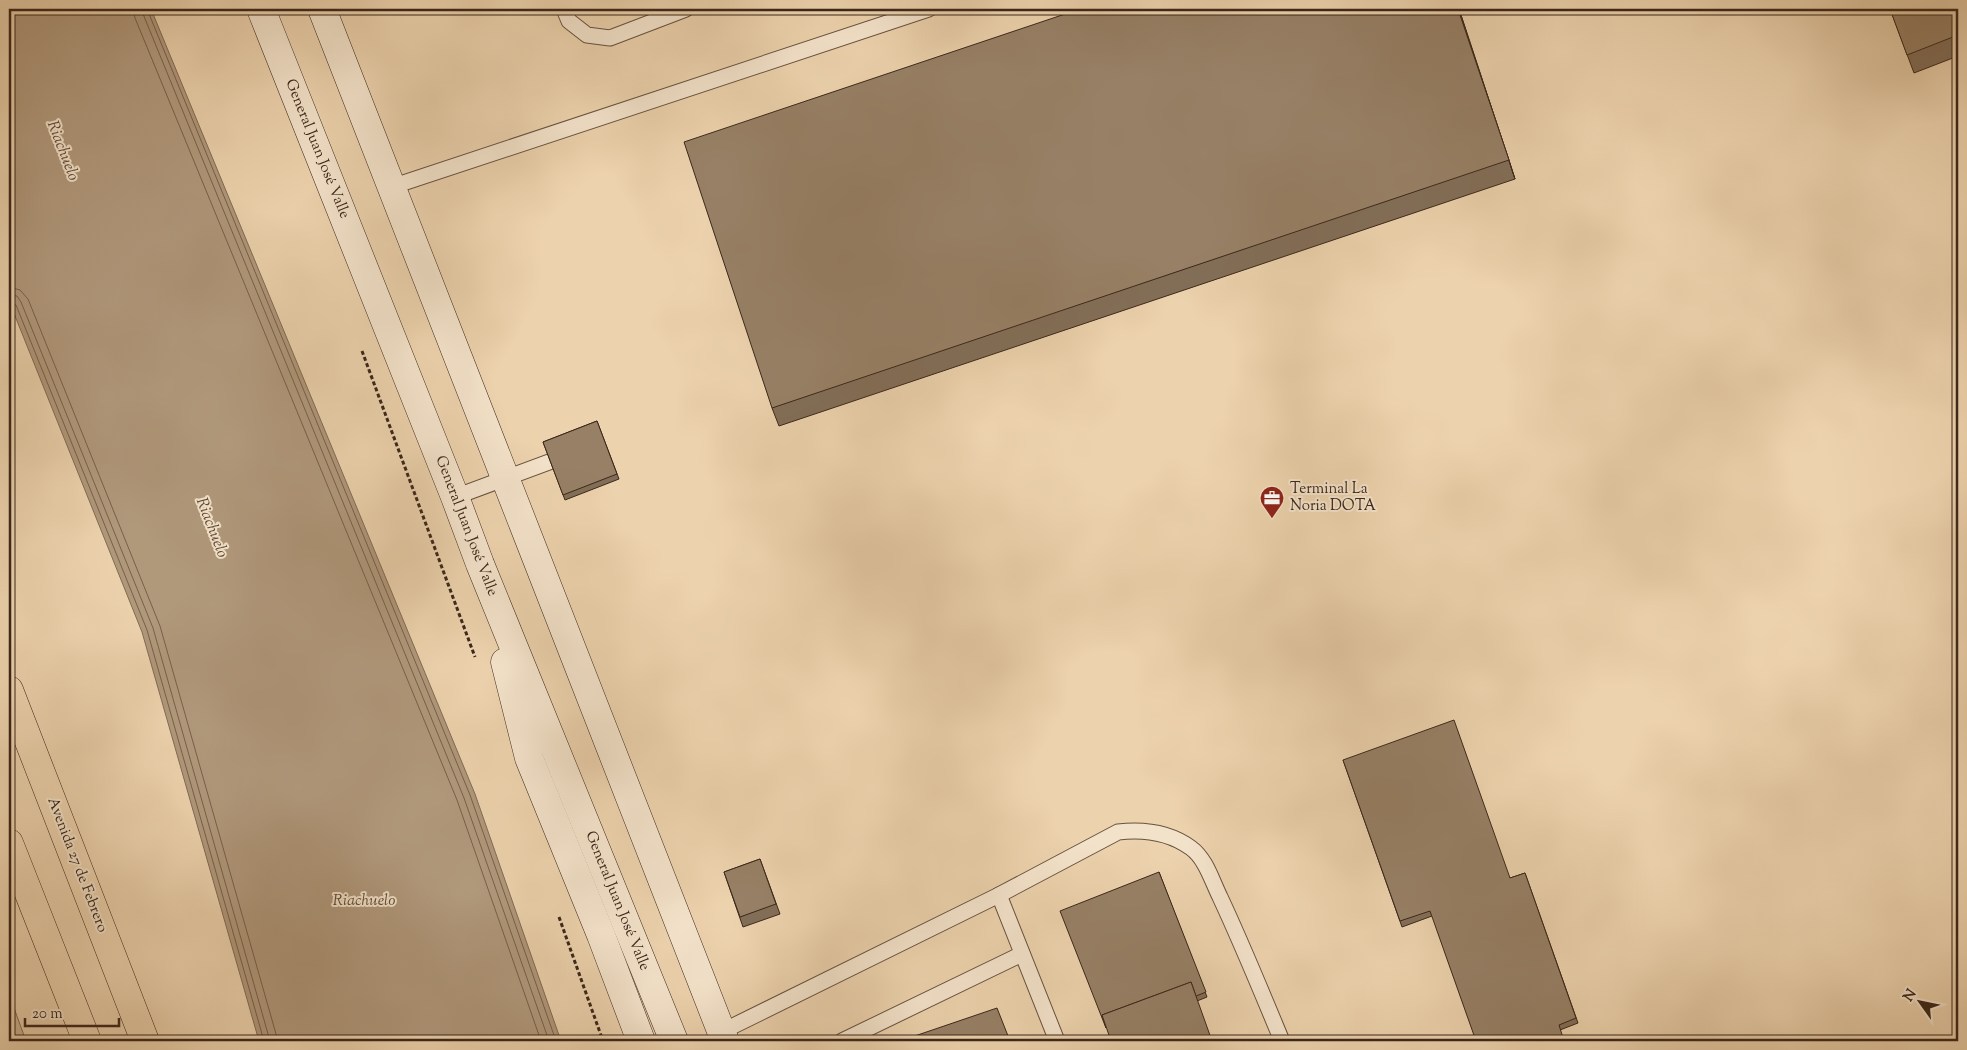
<svg xmlns="http://www.w3.org/2000/svg" width="1967" height="1050" viewBox="0 0 1967 1050" font-family="'Sorts Mill Goudy',serif">
  <style>
    .green { fill: #ceb594; stroke: #846e57 }
    .water { fill: #b0987b; stroke: #816b54 }
    .lines { fill: none; stroke-linecap: round; stroke-linejoin: round }
    .shore { stroke: #76604a; stroke-width: 1 }
    .lane-casing { stroke: #67523f; stroke-width: 17 }
    .secondary-casing { stroke: #3b271a; stroke-width: 29 }
    .primary-casing { stroke: #3b271a; stroke-width: 29 }
    .path { stroke: #3b271a; stroke-width: 3; stroke-dasharray: 4 2.5; stroke-linecap: butt }
    .lane { stroke: #f3e2ca; stroke-width: 15 }
    .secondary { stroke: #f3e2ca; stroke-width: 28 }
    .primary { stroke: #ecd2ad; stroke-width: 28 }
    .wall { fill: #826e58; stroke: #3b271a }
    .shaded-wall { fill: #6a5a47; stroke: #3b271a }
    .building { fill: #978066; stroke: #3b271a }
    .labels { text-anchor: middle; dominant-baseline: central; stroke-width: 4; stroke-linejoin: round; paint-order: stroke }
    .street-label { font-size: 15px; fill: #3b271a; stroke: #f3e2ca }
    .poi-label { font-size: 15px; fill: #3b271a; stroke: #f3e2ca; text-anchor: start }
    .water-label { font-size: 16px; font-style: italic; fill: #5e4937; stroke: #f3e2ca }
  </style>
  <rect width="100%" height="100%" fill="#ecd2ad"/>
  <filter id="stains"><feTurbulence type="fractalNoise" baseFrequency=".004" numOctaves="4"/><feColorMatrix values="0 0 0 0 .2 0 0 0 0 .09 0 0 0 0 .02 0 0 0 .5 -.17"/></filter>
  <radialGradient id="worn" r=".72"><stop offset=".6" stop-color="#630" stop-opacity="0"/><stop offset="1" stop-color="#630" stop-opacity=".3"/></radialGradient>
  <path class="green" d="M9,994L26,1041H9Z"/>
  <path class="water" d="M9,9H151L475,794L561,1041H259L142,632L9,301Z"/>
  <g class="lines">
    <g class="shore">
      <path d="M133,9L135,18L457,800L541,1041"/>
      <path d="M141,9L464,798L549,1041"/>
      <path d="M147,9L470,795L556,1041"/>
      <path d="M9,287L20,290L28,299L160,626L278,1041"/>
      <path d="M9,295L17,296L21,302L153,628L270,1041"/>
      <path d="M9,301L16,305L147,630L264,1041"/>
    </g>
    <defs>
      <g id="lane">
        <path d="M564,9L569,21L587,35L610,38L686,9"/>
        <path d="M391,187L929,9"/>
        <path d="M455,497L568,455"/>
        <path d="M999,895L1057,1041"/>
        <path d="M717,1036L721,1032L999,895L1118,832C1144,829 1169,832 1191,848C1206,859 1212,881 1220,897C1242,944 1262,993 1282,1041"/>
        <path d="M842,1041L1022,954"/>
      </g>
      <g id="secondary">
        <path d="M261,9L455,497L480,564L674,1041"/>
        <path d="M322,9L725,1041"/>
        <path d="M505,662L529,758L601,935L641,1041"/>
      </g>
      <g id="primary">
        <path d="M9,690L145,1041"/>
        <path d="M9,843L87,1041"/>
      </g>
    </defs>
    <use href="#lane" class="lane-casing"/>
    <use href="#secondary" class="secondary-casing"/>
    <use href="#primary" class="primary-casing"/>
    <g class="path">
      <path d="M362,351L475,657"/>
      <path d="M559,917L603,1041"/>
    </g>
    <use href="#lane" class="lane"/>
    <use href="#secondary" class="secondary"/>
    <use href="#primary" class="primary"/>
  </g>
  <g class="wall">
    <path d="M1459,9L1515,179L779,426L772,408Z"/>
    <path d="M1890,9H1958V56L1914,73Z"/>
    <path d="M597,421L619,479L565,500L543,442Z"/>
    <path d="M1343,760L1510,878L1525,873L1578,1023L1560,1030L1432,916L1402,927Z"/>
    <path d="M760,859L780,914L743,927L724,872Z"/>
    <path d="M1159,872L1207,997L1197,1001L1111,1041Z"/>
  </g>
  <path class="shaded-wall" d="M1458,9H1459L1515,179L1509,160Z"/>
  <g class="building">
    <path d="M1080,9H1458L1509,160L772,408L684,142Z"/>
    <path d="M1890,9H1958V35L1907,55Z"/>
    <path d="M597,421L617,474L563,495L543,442Z"/>
    <path d="M1454,720L1510,878L1525,873L1576,1018L1559,1025L1564,1041H1476L1430,911L1400,921L1343,760Z"/>
    <path d="M760,859L776,904L740,917L724,872Z"/>
    <path d="M1159,872L1206,992L1196,996L1191,982L1102,1015L1106,1028L1060,911Z"/>
    <path d="M1191,982L1212,1041H1111L1102,1015Z"/>
    <path d="M997,1008L1010,1041H900Z"/>
  </g>
  <defs>
    <symbol id="office-pin" viewBox="-11 -11 22 30"><path d="M0 17L-7.5 6A9.5 9.5 0 1 1 7.5 6Z" fill="#8f2418" stroke="#f3e2ca"/><path d="M-6-3h4V-5.5h4V-3h4V5H-6ZM-1-4.5V-3h2v-1.5ZM-6 0V1H6V0Z" fill="#fff"/></symbol>
  </defs>
  <g fill-rule="evenodd">
    <use href="#office-pin" x="1258" y="484" width="28" height="38"/>
  </g>
  <g class="labels">
    <g class="street-label">
      <text transform="translate(317 149) rotate(68)">General Juan José Valle</text>
      <text transform="translate(466 526) rotate(69)">General Juan José Valle</text>
      <text transform="translate(77 865) rotate(69)">Avenida 27 de Febrero</text>
      <text transform="translate(617 901) rotate(68)">General Juan José Valle</text>
    </g>
    <g class="poi-label">
      <text x="1290" y="489">Terminal La<tspan x="1290" dy="17">Noria DOTA</tspan></text>
    </g>
    <g class="water-label">
      <text transform="translate(62 151) rotate(69)">Riachuelo</text>
      <text transform="translate(211 528) rotate(69)">Riachuelo</text>
      <text x="364" y="901">Riachuelo</text>
    </g>
  </g>
  <rect width="1967" height="1050" fill="none" stroke="#ecd2ad" stroke-width="30"/>
  <rect x="10" y="10" width="1947" height="1030" fill="none" stroke="#3b271a" stroke-width="2.5"/>
  <rect x="15" y="15" width="1937" height="1020" fill="none" stroke="#3b271a"/>
  <g transform="translate(1920 1002) rotate(303)" stroke="#f3e2ca" stroke-width="4" paint-order="stroke">
  <path d="M0-4L9 19L0 12L-9 19Z" fill="#3b271a"/>
  <text y="-8" font-size="14" font-weight="bold" text-anchor="middle" fill="#3b271a">N</text>
  </g>
  <path d="M25 1018v8h94v-8" fill="none" stroke="#3b271a" stroke-width="2.5"/>
  <text x="32" y="1018" font-size="15" fill="#3b271a" stroke="#f3e2ca" stroke-width="4" paint-order="stroke">20 m</text>
  <rect width="100%" height="100%" filter="url(#stains)"/>
  <rect width="100%" height="100%" fill="url(#worn)"/>
</svg>
